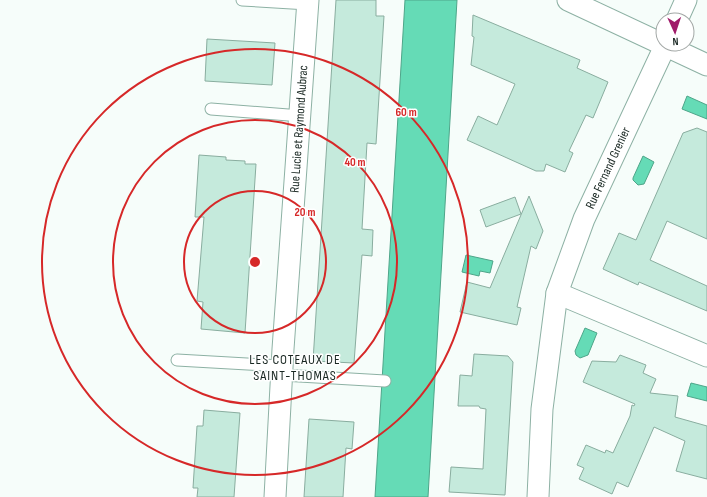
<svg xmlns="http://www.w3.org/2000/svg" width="707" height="497" viewBox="0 0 707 497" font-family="'Sofia Sans Condensed',sans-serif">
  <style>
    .water { fill: #65dbb6; stroke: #4ea589 }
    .building { fill: #c5eadc; stroke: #89ad9f }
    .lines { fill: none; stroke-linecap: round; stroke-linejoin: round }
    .lane-casing { stroke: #8db1a4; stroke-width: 13 }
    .street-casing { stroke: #8db1a4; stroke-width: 23 }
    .lane { stroke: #fff; stroke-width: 11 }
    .street { stroke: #fff; stroke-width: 21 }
    .ring { fill: none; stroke: #d62828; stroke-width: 2 }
    .labels { text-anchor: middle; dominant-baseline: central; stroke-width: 3; stroke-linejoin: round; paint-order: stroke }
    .street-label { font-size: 13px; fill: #182621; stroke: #fff }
    .neighbourhood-label { font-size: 14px; letter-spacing: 1px; fill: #182621; stroke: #fff }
    .centre { fill: #d62828; stroke: #fff; stroke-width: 2 }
    .ring-label { font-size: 12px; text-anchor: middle; font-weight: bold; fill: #d62828; stroke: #fff; stroke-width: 3; stroke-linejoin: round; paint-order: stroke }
  </style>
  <rect width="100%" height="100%" fill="#f6fdfa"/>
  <g class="water">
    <path d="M405,0H457L428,497H375Z"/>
    <path d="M687,96L707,105V119L682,109Z"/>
    <path d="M643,156L654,162L644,184L638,185L633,180V178Z"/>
    <path d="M466,255L493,261L490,273L480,271L479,276L462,272Z"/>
    <path d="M585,328L597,333L588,355L580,358L576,355L575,351Z"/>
    <path d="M691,383L707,387V401L687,396Z"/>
  </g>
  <g class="building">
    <path d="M336,0H376V16H384L376,144L367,143L362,229L373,230L372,256L362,255L354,363L313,361Z"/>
    <path d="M473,15L580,60L577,68L608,82L593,118L586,115L569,151L573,153L565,172L546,164L544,171H536L467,140L478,116L497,125L515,84L471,65L474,37L472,36Z"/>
    <path d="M207,39L275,43L272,85L205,81Z"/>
    <path d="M697,128L707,132V239L667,221L650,260L707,286V311L639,282L638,285L603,269L619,233L636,240L683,133Z"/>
    <path d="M199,155L226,157V160L245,161V164H256L245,333L201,329L203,302L197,301L204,217H195Z"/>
    <path d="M529,196L543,231L536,249L531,246L517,307L521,308L517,325L460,312L467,282L490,288Z"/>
    <path d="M515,197L521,214L486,227L480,210Z"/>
    <path d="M474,354L508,356L513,362L505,495L449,492L451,467L483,469L486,409L480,408L479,406H458L460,375L472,376Z"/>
    <path d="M620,355L646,365L643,373L656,379L650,393L678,396L675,417L707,426V479L676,471L685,441L654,427L628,487L617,482L612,494L579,479L584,468L577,465L586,445L605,453L606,450L613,453L630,416L632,405L634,406L635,404L583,382L592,361L616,362Z"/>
    <path d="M204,410L240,413L234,497H197L198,488H193L197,426H203Z"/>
    <path d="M309,419L354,422L352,449L346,448L343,497H304Z"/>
  </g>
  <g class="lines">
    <defs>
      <g id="lane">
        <path d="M242,0L308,4"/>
        <path d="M211,109L301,116"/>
        <path d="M177,360L282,366"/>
        <path d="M282,375L385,381"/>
      </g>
      <g id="street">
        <path d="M568,0L707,65"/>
        <path d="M677,20L686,0"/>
        <path d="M557,293L707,356"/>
        <path d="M275,497L283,349L308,0"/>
        <path d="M538,497L542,409L557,293L584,219L666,44"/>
      </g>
    </defs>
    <use href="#lane" class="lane-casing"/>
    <use href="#street" class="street-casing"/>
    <use href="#lane" class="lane"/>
    <use href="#street" class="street"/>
  </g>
  <g class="ring">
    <circle cx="255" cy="262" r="71"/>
    <circle cx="255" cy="262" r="142"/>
    <circle cx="255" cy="262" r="213"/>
  </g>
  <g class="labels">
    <g class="street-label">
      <text transform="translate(299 129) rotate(-86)">Rue Lucie et Raymond Aubrac</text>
      <text transform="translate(608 168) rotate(-65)">Rue Fernand Grenier</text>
    </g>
    <g class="neighbourhood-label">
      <text x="295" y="359">LES COTEAUX DE<tspan x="295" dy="16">SAINT-THOMAS</tspan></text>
    </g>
  </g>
  <circle cx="255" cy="262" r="6" class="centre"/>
  <g class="ring-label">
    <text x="406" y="116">60 m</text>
    <text x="355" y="166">40 m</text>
    <text x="305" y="216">20 m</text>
  </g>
  <g transform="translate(675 32) rotate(177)"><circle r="19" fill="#ffffff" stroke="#a3a8a6"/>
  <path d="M0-3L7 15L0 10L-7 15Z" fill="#a01b6a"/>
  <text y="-6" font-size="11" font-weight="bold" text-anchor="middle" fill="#182621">N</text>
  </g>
</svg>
